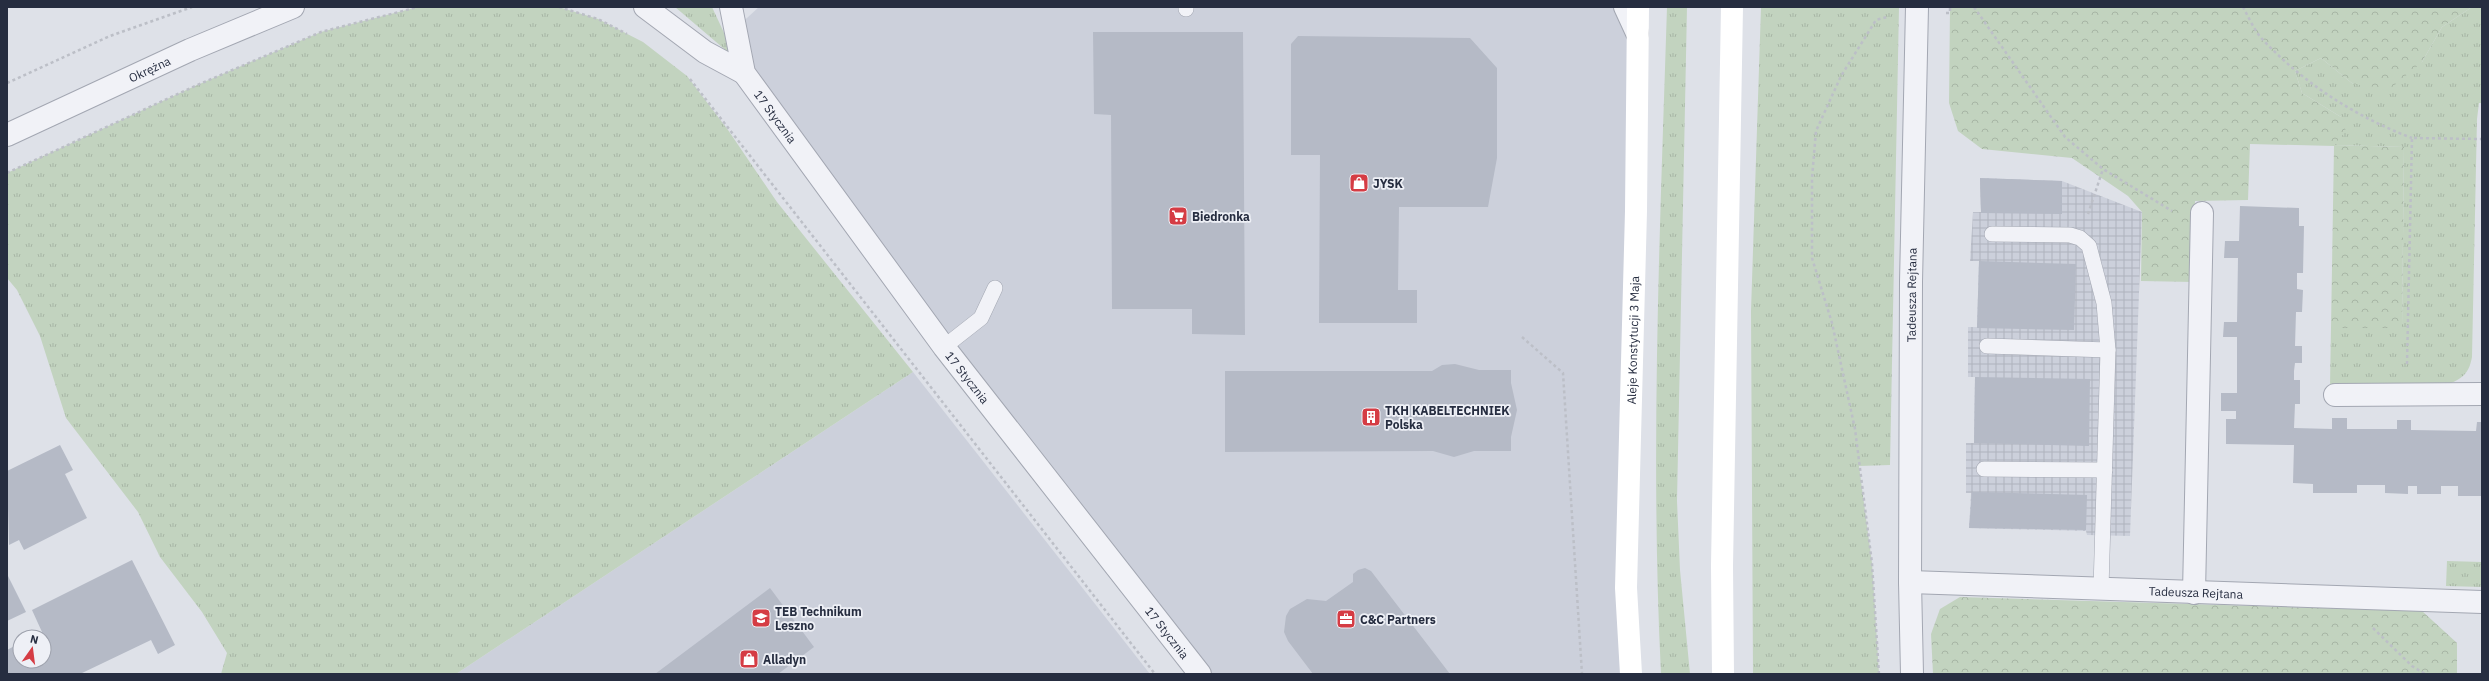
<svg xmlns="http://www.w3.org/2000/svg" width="2489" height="681" viewBox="0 0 2489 681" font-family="'IBM Plex Sans',sans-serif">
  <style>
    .built { fill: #ccd0db }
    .industrial { fill: url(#industrial-grid) }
    .grass { fill: url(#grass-tufts) }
    .forest { fill: url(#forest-crowns) }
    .building { fill: #b5bac6 }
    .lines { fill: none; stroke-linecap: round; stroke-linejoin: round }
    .service-casing { stroke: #a3a7b2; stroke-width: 16 }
    .minor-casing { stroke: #a3a7b2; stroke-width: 24 }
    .tertiary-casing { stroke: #a3a7b2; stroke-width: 24 }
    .path { stroke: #bcbfc7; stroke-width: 2.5; stroke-dasharray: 3 3; stroke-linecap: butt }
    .service { stroke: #f1f2f7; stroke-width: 15 }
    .minor { stroke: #f1f2f7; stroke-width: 22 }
    .tertiary { stroke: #f1f2f7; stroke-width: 22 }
    .secondary { stroke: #fff; stroke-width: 22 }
    .labels { text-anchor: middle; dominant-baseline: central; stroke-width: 3.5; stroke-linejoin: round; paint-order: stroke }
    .street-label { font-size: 12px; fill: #262d40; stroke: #eef0f6 }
    .poi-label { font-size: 12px; font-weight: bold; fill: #262d40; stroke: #eef0f6; text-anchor: start }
  </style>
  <defs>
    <pattern id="industrial-grid" width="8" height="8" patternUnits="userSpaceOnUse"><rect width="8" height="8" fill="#ccd0db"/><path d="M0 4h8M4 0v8" fill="none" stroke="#afb3bd"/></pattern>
    <pattern id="grass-tufts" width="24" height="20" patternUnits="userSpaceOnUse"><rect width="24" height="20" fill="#c2d3bf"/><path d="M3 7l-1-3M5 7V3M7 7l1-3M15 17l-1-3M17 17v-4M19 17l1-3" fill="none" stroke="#a7b5a5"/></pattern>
    <pattern id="forest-crowns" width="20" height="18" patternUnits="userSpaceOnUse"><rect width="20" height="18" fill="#c2d3bf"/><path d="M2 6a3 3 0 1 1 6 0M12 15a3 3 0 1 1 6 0" fill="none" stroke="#a7b5a5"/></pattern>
  </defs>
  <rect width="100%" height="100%" fill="#dee1e8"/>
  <g class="built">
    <path d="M759,7H1625L1637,33L1631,674H1200L744,73L736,28Z"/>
    <path d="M913,372L1150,674H456Z"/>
  </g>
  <path class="industrial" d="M1980,178L2062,181L2142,212L2130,536L2087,535L2086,531L1969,528L1971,493H1966V443H1974L1975,377H1968V327H1977L1979,261H1970L1973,212H1981Z"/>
  <g class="grass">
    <path d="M418,7H559L598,19L643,42L687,76L728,130L777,202L913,372L456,674H221L227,653L202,612L160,557L138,512L66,418L40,336L17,290L7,278V173L195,86L321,32Z"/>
    <path d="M675,7H712L732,50L729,53Z"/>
    <path d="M1667,7H1687L1677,501L1680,570L1690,674H1661C1650,452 1660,229 1667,7Z"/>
    <path d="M1761,7H1899L1890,465L1859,466L1872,563L1879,674H1753L1751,311Z"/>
    <path d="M2472,7H2482V103H2479L2477,119L2472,357C2469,374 2462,379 2446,385L2330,386L2331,328H2402L2404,147L2334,145L2341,117L2302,93L2295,71L2321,58L2353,84L2422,62L2442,27Z"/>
    <path d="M2447,561L2482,562V587L2446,586Z"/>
  </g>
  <g class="forest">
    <path d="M1950,7H2472L2442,27L2422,62L2390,89L2353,84L2321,58L2295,71L2302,93L2341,117L2346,131L2334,145L2404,147L2402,328H2331L2334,146L2250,144L2248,200L2195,201L2193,282L2141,281L2142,212L2128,196L2072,158L1982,149L1958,131L1949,103Z"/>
    <path d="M1960,597L2422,611L2457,643V674H1933L1931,634L1940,609Z"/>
  </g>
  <g class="building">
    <path d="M1093,32H1243L1245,335L1192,334V309H1112L1111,115L1094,114Z"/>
    <path d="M1298,36L1470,38L1497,68V158L1488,207H1399L1398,290H1417V323H1319L1320,155H1291V44Z"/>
    <path d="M1980,178L2062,181V214L1981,213Z"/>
    <path d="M2240,206L2299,208V226H2304L2303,273H2297V289L2303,290L2302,312H2296L2295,346H2302V363H2295L2294,371V380H2300V404H2295L2294,428L2332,429V418H2347V429H2397V420H2411V430L2476,431L2477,422H2482V496H2458V486H2441V494H2417V486H2408V494L2385,493V485H2357V493H2313V484L2293,483L2294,445L2226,444V419H2236V411H2221V393H2237V337H2223L2224,322H2237L2238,258H2224L2225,241H2239Z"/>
    <path d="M1979,261L2076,264L2074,330L1977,328Z"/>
    <path d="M1455,364L1479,370H1511V383L1517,410L1511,437V451H1474L1454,457L1433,451L1225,452V371H1432L1442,365Z"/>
    <path d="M1975,377L2090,379L2089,446L1974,443Z"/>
    <path d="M60,445L73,470L65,474L87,518L24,550L19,540L9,545L7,471Z"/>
    <path d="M1972,492L2087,495L2086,530L1969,528Z"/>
    <path d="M132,560L175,645L158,654L151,640L80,674H7V650L20,643V661H44V637H32L42,632L32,610Z"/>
    <path d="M1365,568L1371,571L1450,674H1313L1288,641L1284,632L1286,616L1290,609L1307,599L1326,601L1353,582V574L1358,570Z"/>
    <path d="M7,574L26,612L7,621Z"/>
    <path d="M770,588L814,647L778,674H655Z"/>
  </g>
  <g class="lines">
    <defs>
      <g id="service">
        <path d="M1186,7V9"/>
        <path d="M1992,234L2070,235L2080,238L2089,246L2104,303L2108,350L2101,589"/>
        <path d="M1987,346L2108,350"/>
        <path d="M944,347L981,318L995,288"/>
        <path d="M1984,469L2105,470"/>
      </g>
      <g id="minor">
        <path d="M645,7L705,52L744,73"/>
        <path id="s1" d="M731,7L744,73L944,347L1200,674"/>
        <path d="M2335,395L2482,394"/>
        <path id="s2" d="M1910,582L2482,602"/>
        <path d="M2194,593L2202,213"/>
        <path id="s3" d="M1912,674L1910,582L1911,282L1917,7"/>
      </g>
      <g id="tertiary">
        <path d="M1625,7L1637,33"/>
        <path id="s4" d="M7,135L190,50L293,7"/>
      </g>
    </defs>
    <use href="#service" class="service-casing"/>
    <use href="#minor" class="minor-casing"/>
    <use href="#tertiary" class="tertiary-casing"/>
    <g class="path">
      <path d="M559,7L598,19L627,34"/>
      <path d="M1974,7L2065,137L2103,169L2172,211"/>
      <path d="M2243,7C2249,18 2255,32 2264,41C2305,84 2356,117 2412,138"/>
      <path d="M1946,13H1950V7"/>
      <path d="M690,79L1155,674"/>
      <path d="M7,83L110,36L192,7"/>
      <path d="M7,173L195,86L321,32L418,7"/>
      <path d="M2088,214L2103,169"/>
      <path d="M1522,337L1563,373L1582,674"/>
      <path d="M2407,364L2412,138L2482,139"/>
      <path d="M2373,628L2412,666L2425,674"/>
      <path d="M1879,674L1872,563L1855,429L1832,323L1812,258V178L1816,131L1841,76L1876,20L1887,17"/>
    </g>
    <use href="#service" class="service"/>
    <use href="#minor" class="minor"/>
    <use href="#tertiary" class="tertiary"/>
    <g class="secondary">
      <path id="s5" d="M1631,674L1626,588L1636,211L1638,7"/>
      <path d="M1723,674L1722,566L1732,7"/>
    </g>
  </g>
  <defs>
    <symbol id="shop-square" viewBox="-11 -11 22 22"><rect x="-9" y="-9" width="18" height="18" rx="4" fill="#d53c44" stroke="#eef0f6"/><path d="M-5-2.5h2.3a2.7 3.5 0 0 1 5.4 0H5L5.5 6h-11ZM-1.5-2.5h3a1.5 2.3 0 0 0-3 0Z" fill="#fff"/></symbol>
    <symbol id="supermarket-square" viewBox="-11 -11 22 22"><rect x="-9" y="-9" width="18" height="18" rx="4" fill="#d53c44" stroke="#eef0f6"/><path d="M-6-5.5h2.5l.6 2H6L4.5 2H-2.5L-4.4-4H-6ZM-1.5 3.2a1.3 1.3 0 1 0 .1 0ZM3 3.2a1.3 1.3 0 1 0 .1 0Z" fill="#fff"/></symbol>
    <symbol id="building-square" viewBox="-11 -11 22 22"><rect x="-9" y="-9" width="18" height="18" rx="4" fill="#d53c44" stroke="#eef0f6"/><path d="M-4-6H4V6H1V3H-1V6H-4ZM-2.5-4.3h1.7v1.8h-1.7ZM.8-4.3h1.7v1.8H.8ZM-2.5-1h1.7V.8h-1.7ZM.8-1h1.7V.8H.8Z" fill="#fff"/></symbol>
    <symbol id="school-square" viewBox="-11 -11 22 22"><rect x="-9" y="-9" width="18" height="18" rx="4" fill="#d53c44" stroke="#eef0f6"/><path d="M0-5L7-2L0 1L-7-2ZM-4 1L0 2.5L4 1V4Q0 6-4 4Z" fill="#fff"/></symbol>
    <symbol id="office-square" viewBox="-11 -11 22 22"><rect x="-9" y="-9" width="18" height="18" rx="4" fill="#d53c44" stroke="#eef0f6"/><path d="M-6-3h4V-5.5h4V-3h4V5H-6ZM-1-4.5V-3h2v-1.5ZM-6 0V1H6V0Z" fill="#fff"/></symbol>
  </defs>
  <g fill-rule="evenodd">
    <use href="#shop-square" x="1348" y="172" width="22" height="22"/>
    <use href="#supermarket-square" x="1167" y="205" width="22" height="22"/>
    <use href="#building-square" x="1360" y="406" width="22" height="22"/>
    <use href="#school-square" x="750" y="607" width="22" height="22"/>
    <use href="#office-square" x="1335" y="608" width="22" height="22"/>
    <use href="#shop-square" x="738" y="648" width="22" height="22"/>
  </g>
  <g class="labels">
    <g class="street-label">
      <text stroke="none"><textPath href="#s4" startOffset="157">Okrężna</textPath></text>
      <text stroke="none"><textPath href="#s1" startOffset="121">17 Stycznia</textPath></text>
      <text stroke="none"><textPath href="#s3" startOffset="379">Tadeusza Rejtana</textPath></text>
      <text stroke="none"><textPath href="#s5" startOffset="334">Aleje Konstytucji 3 Maja</textPath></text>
      <text stroke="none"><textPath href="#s1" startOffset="445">17 Stycznia</textPath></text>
      <text stroke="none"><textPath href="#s2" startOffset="286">Tadeusza Rejtana</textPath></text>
      <text stroke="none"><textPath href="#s1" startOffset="769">17 Stycznia</textPath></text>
    </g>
    <g class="poi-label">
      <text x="1373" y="183">JYSK</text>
      <text x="1192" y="216">Biedronka</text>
      <text x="1385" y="410">TKH KABELTECHNIEK<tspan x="1385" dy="14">Polska</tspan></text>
      <text x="775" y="611">TEB Technikum<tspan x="775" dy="14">Leszno</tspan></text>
      <text x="1360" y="619">C&amp;C Partners</text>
      <text x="763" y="659">Alladyn</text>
    </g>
  </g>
  <rect width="2489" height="681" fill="none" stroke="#262d40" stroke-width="16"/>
  <g transform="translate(32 649) rotate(14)"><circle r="19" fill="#eef0f6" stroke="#9ea2ad"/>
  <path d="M0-3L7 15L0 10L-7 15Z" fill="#d53c44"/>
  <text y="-6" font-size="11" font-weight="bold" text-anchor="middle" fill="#262d40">N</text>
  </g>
</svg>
